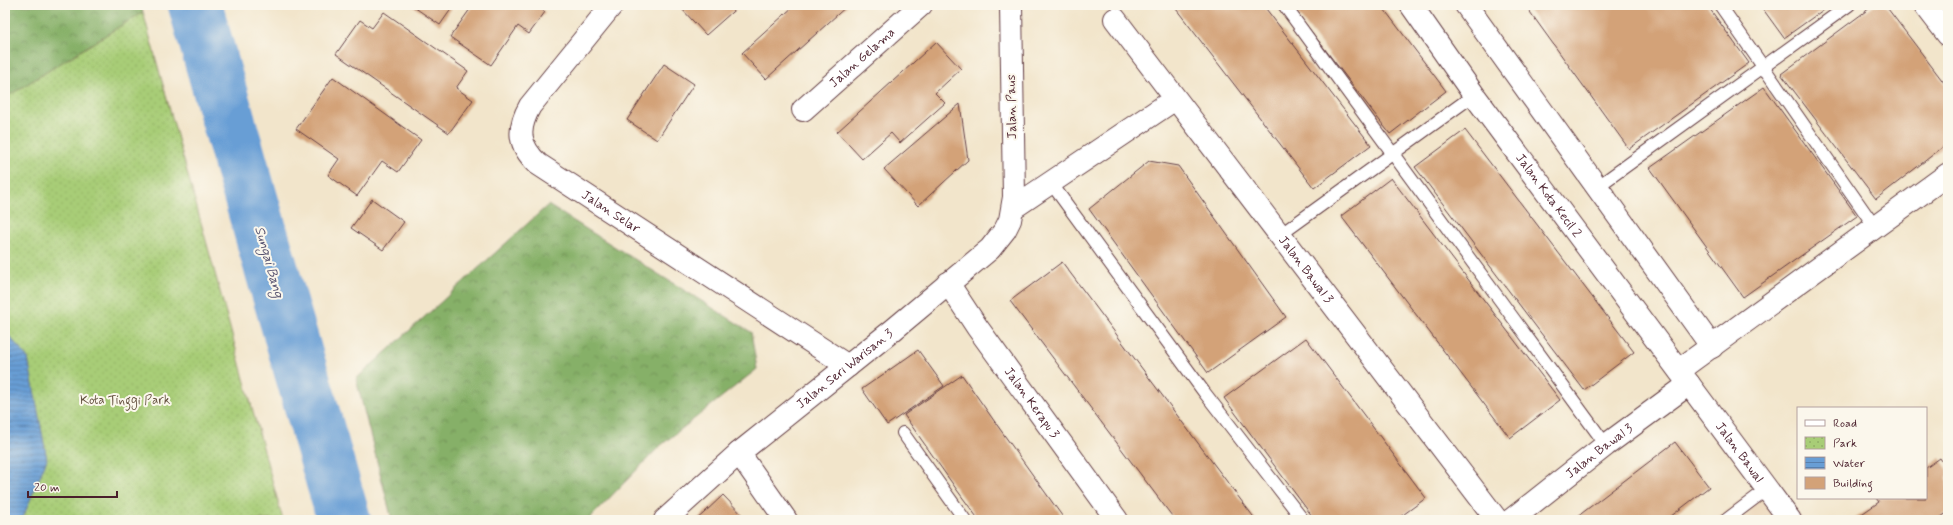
<svg xmlns="http://www.w3.org/2000/svg" width="1953" height="525" viewBox="0 0 1953 525" font-family="Mynerve,sans-serif">
  <style>
    .built { fill: #ecd7ba }
    .forest { fill: url(#forest-crowns); stroke: #68684a }
    .park { fill: url(#park-dots); stroke: #797651 }
    .water { fill: url(#water-rules); stroke: #595e80 }
    .lines { fill: none; stroke-linecap: round; stroke-linejoin: round }
    .river { stroke: #689ed5; stroke-width: 54 }
    .building { fill: #d3a278 }
    .service-casing { stroke: #633d43; stroke-width: 14 }
    .minor-casing { stroke: #633d43; stroke-width: 24 }
    .service { stroke: #fff; stroke-width: 12 }
    .minor { stroke: #fff; stroke-width: 22 }
    .labels { text-anchor: middle; dominant-baseline: central; stroke-width: 4; stroke-linejoin: round; paint-order: stroke }
    .street-label { font-size: 13px; fill: #4a1f2b; stroke: #fbf7ec }
    .park-label { font-size: 13px; fill: #665342; stroke: #fbf7ec }
    .water-label { font-size: 14px; font-style: italic; fill: #56526f; stroke: #fbf7ec }
  </style>
  <defs>
    <pattern id="forest-crowns" width="20" height="18" patternUnits="userSpaceOnUse"><rect width="20" height="18" fill="#86b068"/><path d="M2 6a3 3 0 1 1 6 0M12 15a3 3 0 1 1 6 0" fill="none" stroke="#708f56"/></pattern>
    <pattern id="park-dots" width="8" height="8" patternUnits="userSpaceOnUse"><rect width="8" height="8" fill="#a8cd77"/><path d="M2 2h.1M6 6h.1" fill="none" stroke="#92b067" stroke-width="1.8" stroke-linecap="round"/></pattern>
    <pattern id="water-rules" width="6" height="5" patternUnits="userSpaceOnUse"><rect width="6" height="5" fill="#689ed5"/><path d="M0 2.5h6" fill="none" stroke="#5880ad"/></pattern>
  </defs>
  <rect width="100%" height="100%" fill="#fbf7ec"/>
  <filter id="ink" filterUnits="userSpaceOnUse"><feTurbulence type="fractalNoise" baseFrequency=".025" numOctaves="2"/><feDisplacementMap in="SourceGraphic" scale="8" xChannelSelector="R" yChannelSelector="G"/><feConvolveMatrix kernelMatrix="1 2 1 2 8 2 1 2 1" color-interpolation-filters="sRGB"/></filter>
  <filter id="wash" filterUnits="userSpaceOnUse"><feTurbulence type="fractalNoise" baseFrequency=".012" numOctaves="4" result="noise"/><feDisplacementMap in="SourceGraphic" scale="16" xChannelSelector="R" yChannelSelector="G"/><feGaussianBlur stdDeviation="0.9" result="paint"/><feColorMatrix in="noise" values="0 0 0 0 0 0 0 0 0 0 0 0 0 0 0 0 0 1.4 0 .05"/><feComposite in="paint" operator="in"/></filter>
  <g filter="url(#wash)">
    <rect width="100%" height="100%" fill="#f2e5cb"/>
    <path class="built" d="M1771,477L1803,520H1714Z"/>
    <g class="forest">
      <path d="M5,5H141L143,12L5,98Z"/>
      <path d="M548,205L751,332L757,369L660,446L588,520H392L356,379Z"/>
    </g>
    <path class="park" d="M143,12L283,520H5V98Z"/>
    <path class="water" d="M5,331L28,358L47,459L22,520H5Z"/>
    <g class="lines">
      <path class="river" d="M195,5L344,520"/>
    </g>
    <g id="blocks">
      <g class="building">
        <path d="M411,5H454L440,25Z"/>
        <path d="M473,5H535L545,12L529,34L518,26L491,65L450,37Z"/>
        <path d="M684,5H740L706,35L681,8Z"/>
        <path d="M795,5H848L766,79L742,53Z"/>
        <path d="M1173,5H1263L1371,145L1314,188Z"/>
        <path d="M1291,5H1381L1446,91L1390,134Z"/>
        <path d="M1525,5H1707L1749,63L1629,149Z"/>
        <path d="M1760,5H1830L1784,38Z"/>
        <path d="M1874,5H1885L1948,88V143L1876,199L1781,74Z"/>
        <path d="M384,12L468,71L456,88L473,100L449,133L336,54L360,20L372,28Z"/>
        <path d="M936,42L961,69L935,93L945,103L900,143L891,133L862,159L837,132Z"/>
        <path d="M664,64L694,84L657,140L627,120Z"/>
        <path d="M333,77L421,140L398,172L382,161L357,196L328,175L339,159L296,129Z"/>
        <path d="M1764,87L1857,216L1743,297L1650,168Z"/>
        <path d="M960,104L968,160L918,206L884,169Z"/>
        <path d="M1465,130L1634,352L1584,390L1415,167Z"/>
        <path d="M1149,161L1178,166L1286,317L1208,373L1089,209Z"/>
        <path d="M1391,178L1560,400L1510,438L1341,216Z"/>
        <path d="M372,199L404,222L383,250L351,228Z"/>
        <path d="M1062,262L1237,495L1256,520H1175L1010,301Z"/>
        <path d="M1306,338L1426,498L1396,520H1315L1224,398Z"/>
        <path d="M918,350L944,386L887,425L862,389Z"/>
        <path d="M962,375L997,425L1065,520H979L957,490L904,415Z"/>
        <path d="M1675,442L1709,487L1666,520H1573Z"/>
        <path d="M1940,458L1948,470V512L1937,520H1853L1879,502L1876,498H1926V468Z"/>
        <path d="M723,495L747,520H696L704,513Z"/>
      </g>
    </g>
  </g>
  <g filter="url(#ink)">
    <use href="#blocks" fill-opacity="0" stroke="#633d43" stroke-width="1"/>
    <g class="lines">
      <defs>
        <g id="service">
          <path d="M1284,5L1606,445"/>
          <path d="M1720,5L1875,227"/>
          <path d="M1051,183L1204,392L1303,520"/>
          <path d="M1597,187L1849,5"/>
          <path d="M1280,235L1474,95"/>
          <path d="M903,433L965,520"/>
          <path d="M1726,520L1767,489"/>
        </g>
        <g id="minor">
          <path id="s1" d="M612,5L530,106C517,129 518,145 538,164L848,366"/>
          <path id="s2" d="M1411,5L1474,95L1790,520"/>
          <path d="M1466,5L1712,347"/>
          <path d="M1925,5L1948,35"/>
          <path id="s3" d="M1115,19L1497,520"/>
          <path id="s4" d="M803,110L921,5"/>
          <path d="M1013,208L1175,99"/>
          <path id="s5" d="M948,283L977,327L1117,520"/>
          <path d="M1679,370L1948,174"/>
          <path d="M739,453L786,520"/>
          <path id="s6" d="M665,520L739,453L893,330L990,249L1005,230L1010,220L1014,197L1011,5"/>
          <path id="s7" d="M1511,520L1606,445L1689,384"/>
        </g>
      </defs>
      <use href="#service" class="service-casing"/>
      <use href="#minor" class="minor-casing"/>
      <use href="#service" class="service"/>
      <use href="#minor" class="minor"/>
    </g>
  </g>
  <g class="labels">
    <g class="street-label">
      <text stroke="none"><textPath href="#s4" startOffset="79">Jalan Gelama</textPath></text>
      <text transform="translate(1012 107) rotate(-91)">Jalan Paus</text>
      <text stroke="none"><textPath href="#s2" startOffset="235">Jalan Kota Kecil 2</textPath></text>
      <text stroke="none"><textPath href="#s1" startOffset="282">Jalan Selar</textPath></text>
      <text stroke="none"><textPath href="#s3" startOffset="315">Jalan Bawal 3</textPath></text>
      <text stroke="none"><textPath href="#s6" startOffset="235">Jalan Seri Warisan 3</textPath></text>
      <text stroke="none"><textPath href="#s5" startOffset="146">Jalan Kerapu 3</textPath></text>
      <text stroke="none"><textPath href="#s7" startOffset="112">Jalan Bawal 3</textPath></text>
      <text stroke="none"><textPath href="#s2" startOffset="555">Jalan Bawal</textPath></text>
    </g>
    <g class="park-label">
      <text x="125" y="400">Kota Tinggi Park</text>
    </g>
    <g class="water-label">
      <text transform="translate(269 262) rotate(74)">Sungai Bang</text>
    </g>
  </g>
  <rect width="1953" height="525" fill="none" stroke="#fbf7ec" stroke-width="20"/>
  <rect x="1797" y="407" width="130" height="92" fill="#fbf7ec" stroke="#b4a19f"/>
  <rect x="1805" y="420" width="20" height="6" fill="#ffffff" stroke="#b4a19f"/>
  <text x="1833" y="427" font-size="12" fill="#4a1f2b">Road</text>
  <rect x="1805" y="437" width="20" height="12" fill="url(#park-dots)" stroke="#b4a19f"/>
  <text x="1833" y="447" font-size="12" fill="#4a1f2b">Park</text>
  <rect x="1805" y="457" width="20" height="12" fill="url(#water-rules)" stroke="#b4a19f"/>
  <text x="1833" y="467" font-size="12" fill="#4a1f2b">Water</text>
  <rect x="1805" y="477" width="20" height="12" fill="#d3a278" stroke="#b4a19f"/>
  <text x="1833" y="487" font-size="12" fill="#4a1f2b">Building</text>
  <path d="M28 491v6h89v-6" fill="none" stroke="#4a1f2b" stroke-width="2"/>
  <text x="34" y="491" font-size="12" fill="#4a1f2b" stroke="#fbf7ec" stroke-width="3" paint-order="stroke">20 m</text>
</svg>
